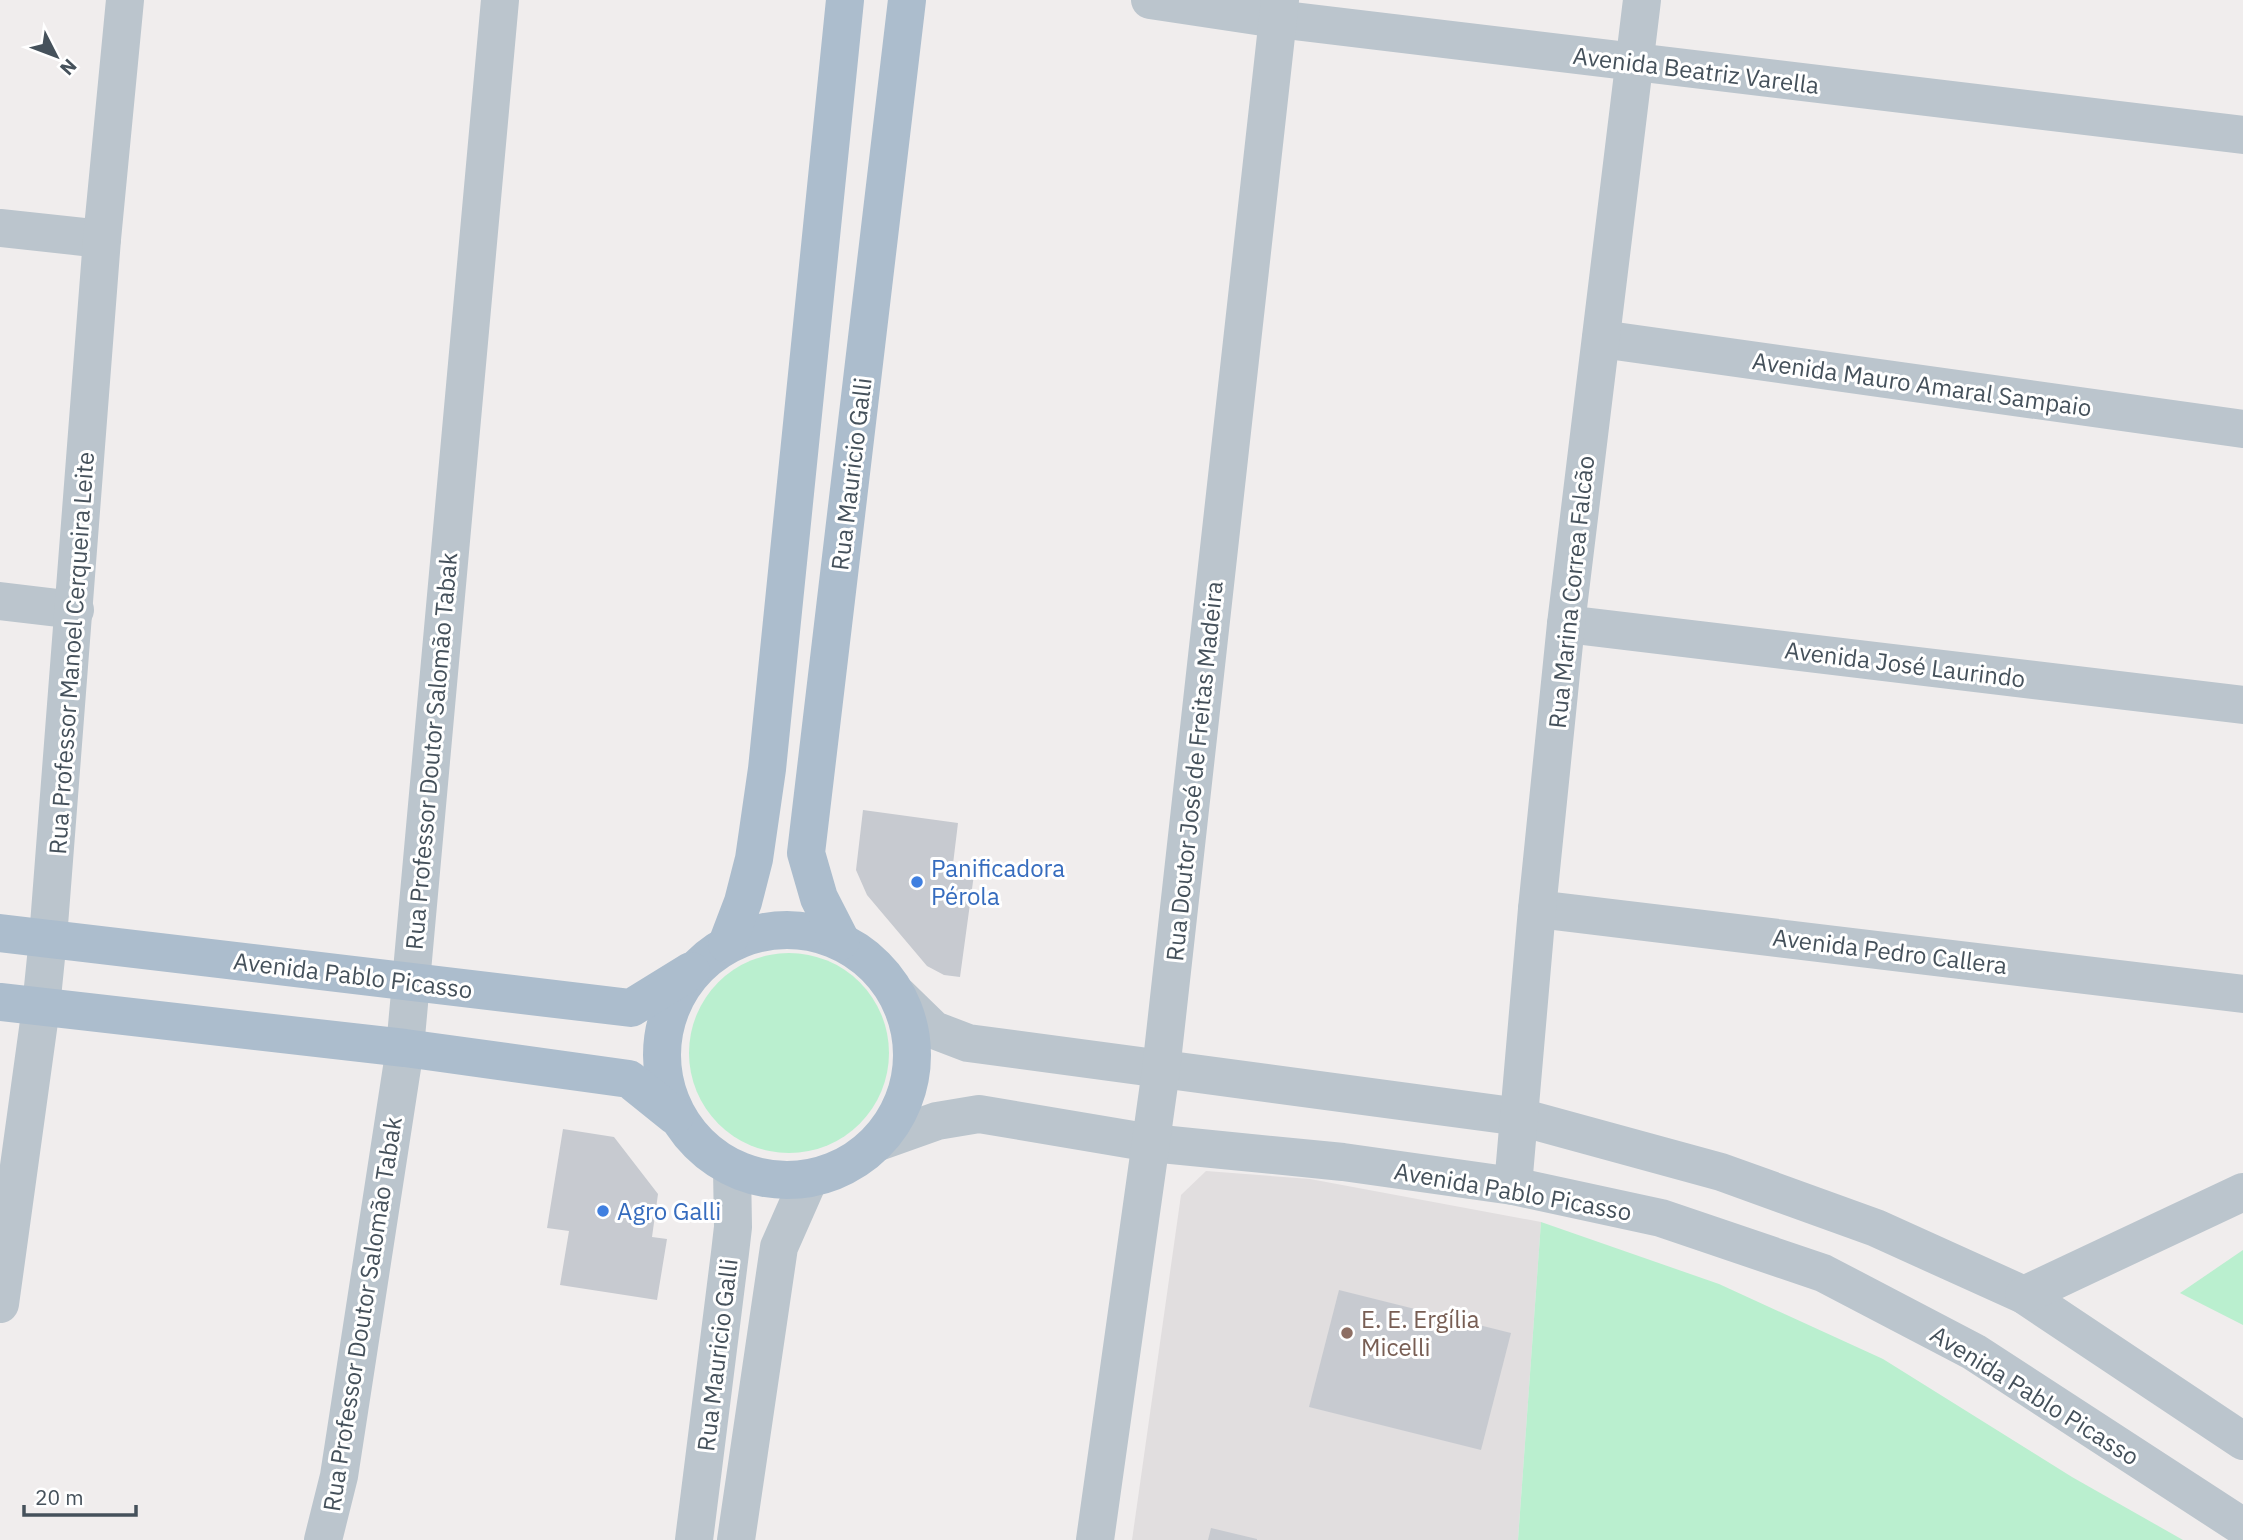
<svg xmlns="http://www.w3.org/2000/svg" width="2243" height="1540" viewBox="0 0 2243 1540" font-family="'IBM Plex Sans',sans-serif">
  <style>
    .education { fill: #e1dedf }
    .green { fill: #baefcf }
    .building { fill: #c7cad0 }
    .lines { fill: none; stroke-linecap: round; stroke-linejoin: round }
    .minor { stroke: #bbc5cd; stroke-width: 38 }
    .major { stroke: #acbdcd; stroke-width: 38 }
    .shop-dot { fill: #3f7fe0; stroke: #fff; stroke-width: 2.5 }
    .education-dot { fill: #8d6e63; stroke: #fff; stroke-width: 2.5 }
    .labels { text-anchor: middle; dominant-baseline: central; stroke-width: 6; stroke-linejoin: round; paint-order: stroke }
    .street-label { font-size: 24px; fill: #45515b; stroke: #fff }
    .shop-label { font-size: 24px; fill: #366cbe; stroke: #fff; text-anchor: start }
    .education-label { font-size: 24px; fill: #785e54; stroke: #fff; text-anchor: start }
  </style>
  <rect width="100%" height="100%" fill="#f0eded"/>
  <path class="education" d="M1206,1171L1310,1179L1541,1222L1518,1540H1132L1181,1195Z"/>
  <g class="green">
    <circle cx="789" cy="1053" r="100"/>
    <path d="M1541,1222L1719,1284L1883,1359L2072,1477L2183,1540H1518Z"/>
    <path d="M2243,1250V1325L2180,1293Z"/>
  </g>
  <g class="building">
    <path d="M863,810L958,823L953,864L975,867L960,977L944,975L927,966L867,895L856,870Z"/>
    <path d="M563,1129L614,1137L658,1194L652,1237L667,1239L657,1300L560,1285L569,1231L547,1228Z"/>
    <path d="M1339,1290L1511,1333L1481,1450L1309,1407Z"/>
    <path d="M1211,1528L1257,1539V1540H1208Z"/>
  </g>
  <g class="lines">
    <g class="minor">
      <path d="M1150,0L1277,19L2243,135"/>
      <path d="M0,228L102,239"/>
      <path d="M1601,339L2243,429"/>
      <path d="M0,601L75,610"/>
      <path d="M1566,624L2243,705"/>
      <path d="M1537,909L2243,994"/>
      <path d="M898,995L934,1030L968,1043L1520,1117L1721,1172L1876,1228L2024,1295L2243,1441"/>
      <path d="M878,1142L937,1121L979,1114L1151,1143L1343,1162L1513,1186L1661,1218L1823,1273L1974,1352L2243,1527"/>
      <path d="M1513,1186L1537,909L1566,624L1642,0"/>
      <path d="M2024,1295L2243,1192"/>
      <path d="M0,1304L41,1007L48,938L102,239L125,0"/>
      <path d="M323,1540L339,1476L405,1048L500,0"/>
      <path d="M694,1540L730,1253L733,1227L732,1169"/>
      <path d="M736,1540L779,1247L809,1179"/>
      <path d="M1095,1540L1161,1070L1280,0"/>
    </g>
    <g class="major">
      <circle cx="787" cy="1055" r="125"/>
      <path d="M0,933L631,1008L691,971"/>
      <path d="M841,941L819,898L806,853L907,0"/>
      <path d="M727,944L743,902L754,859L767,769L845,0"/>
      <path d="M0,1002L405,1048L629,1079L675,1116"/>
    </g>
  </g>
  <g class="shop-dot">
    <circle cx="917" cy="882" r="7"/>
    <circle cx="603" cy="1211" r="7"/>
  </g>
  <circle class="education-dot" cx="1347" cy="1333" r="7"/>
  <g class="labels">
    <g class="street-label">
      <text transform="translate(1696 70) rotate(7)">Avenida Beatriz Varella</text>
      <text transform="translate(1922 384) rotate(8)">Avenida Mauro Amaral Sampaio</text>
      <text transform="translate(851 474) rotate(-83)">Rua Mauricio Galli</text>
      <text transform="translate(1571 592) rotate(-84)">Rua Marina Correa Falcão</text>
      <text transform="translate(71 653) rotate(-86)">Rua Professor Manoel Cerqueira Leite</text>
      <text transform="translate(1905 664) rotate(7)">Avenida José Laurindo</text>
      <text transform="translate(431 751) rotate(-85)">Rua Professor Doutor Salomão Tabak</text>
      <text transform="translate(1194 771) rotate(-84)">Rua Doutor José de Freitas Madeira</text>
      <text transform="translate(1890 951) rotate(7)">Avenida Pedro Callera</text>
      <text transform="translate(353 975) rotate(7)">Avenida Pablo Picasso</text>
      <text transform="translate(1513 1191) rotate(10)">Avenida Pablo Picasso</text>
      <text transform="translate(362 1314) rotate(-81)">Rua Professor Doutor Salomão Tabak</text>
      <text transform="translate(717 1355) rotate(-83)">Rua Mauricio Galli</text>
      <text transform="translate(2035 1395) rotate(32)">Avenida Pablo Picasso</text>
    </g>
    <g class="shop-label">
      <text x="931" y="868">Panificadora<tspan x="931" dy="28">Pérola</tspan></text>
      <text x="617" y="1211">Agro Galli</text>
    </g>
    <g class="education-label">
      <text x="1361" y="1319">E. E. Ergília<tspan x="1361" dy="28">Micelli</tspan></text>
    </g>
  </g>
  <g transform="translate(56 56) rotate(132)" stroke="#ffffff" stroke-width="5" paint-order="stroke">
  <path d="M0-5L12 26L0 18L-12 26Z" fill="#45515b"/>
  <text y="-10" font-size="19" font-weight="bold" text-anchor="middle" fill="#45515b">N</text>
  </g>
  <path d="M24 1505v10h112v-10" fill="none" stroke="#45515b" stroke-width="3.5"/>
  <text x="35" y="1505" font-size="21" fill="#45515b" stroke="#ffffff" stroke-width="5" paint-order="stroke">20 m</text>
</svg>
